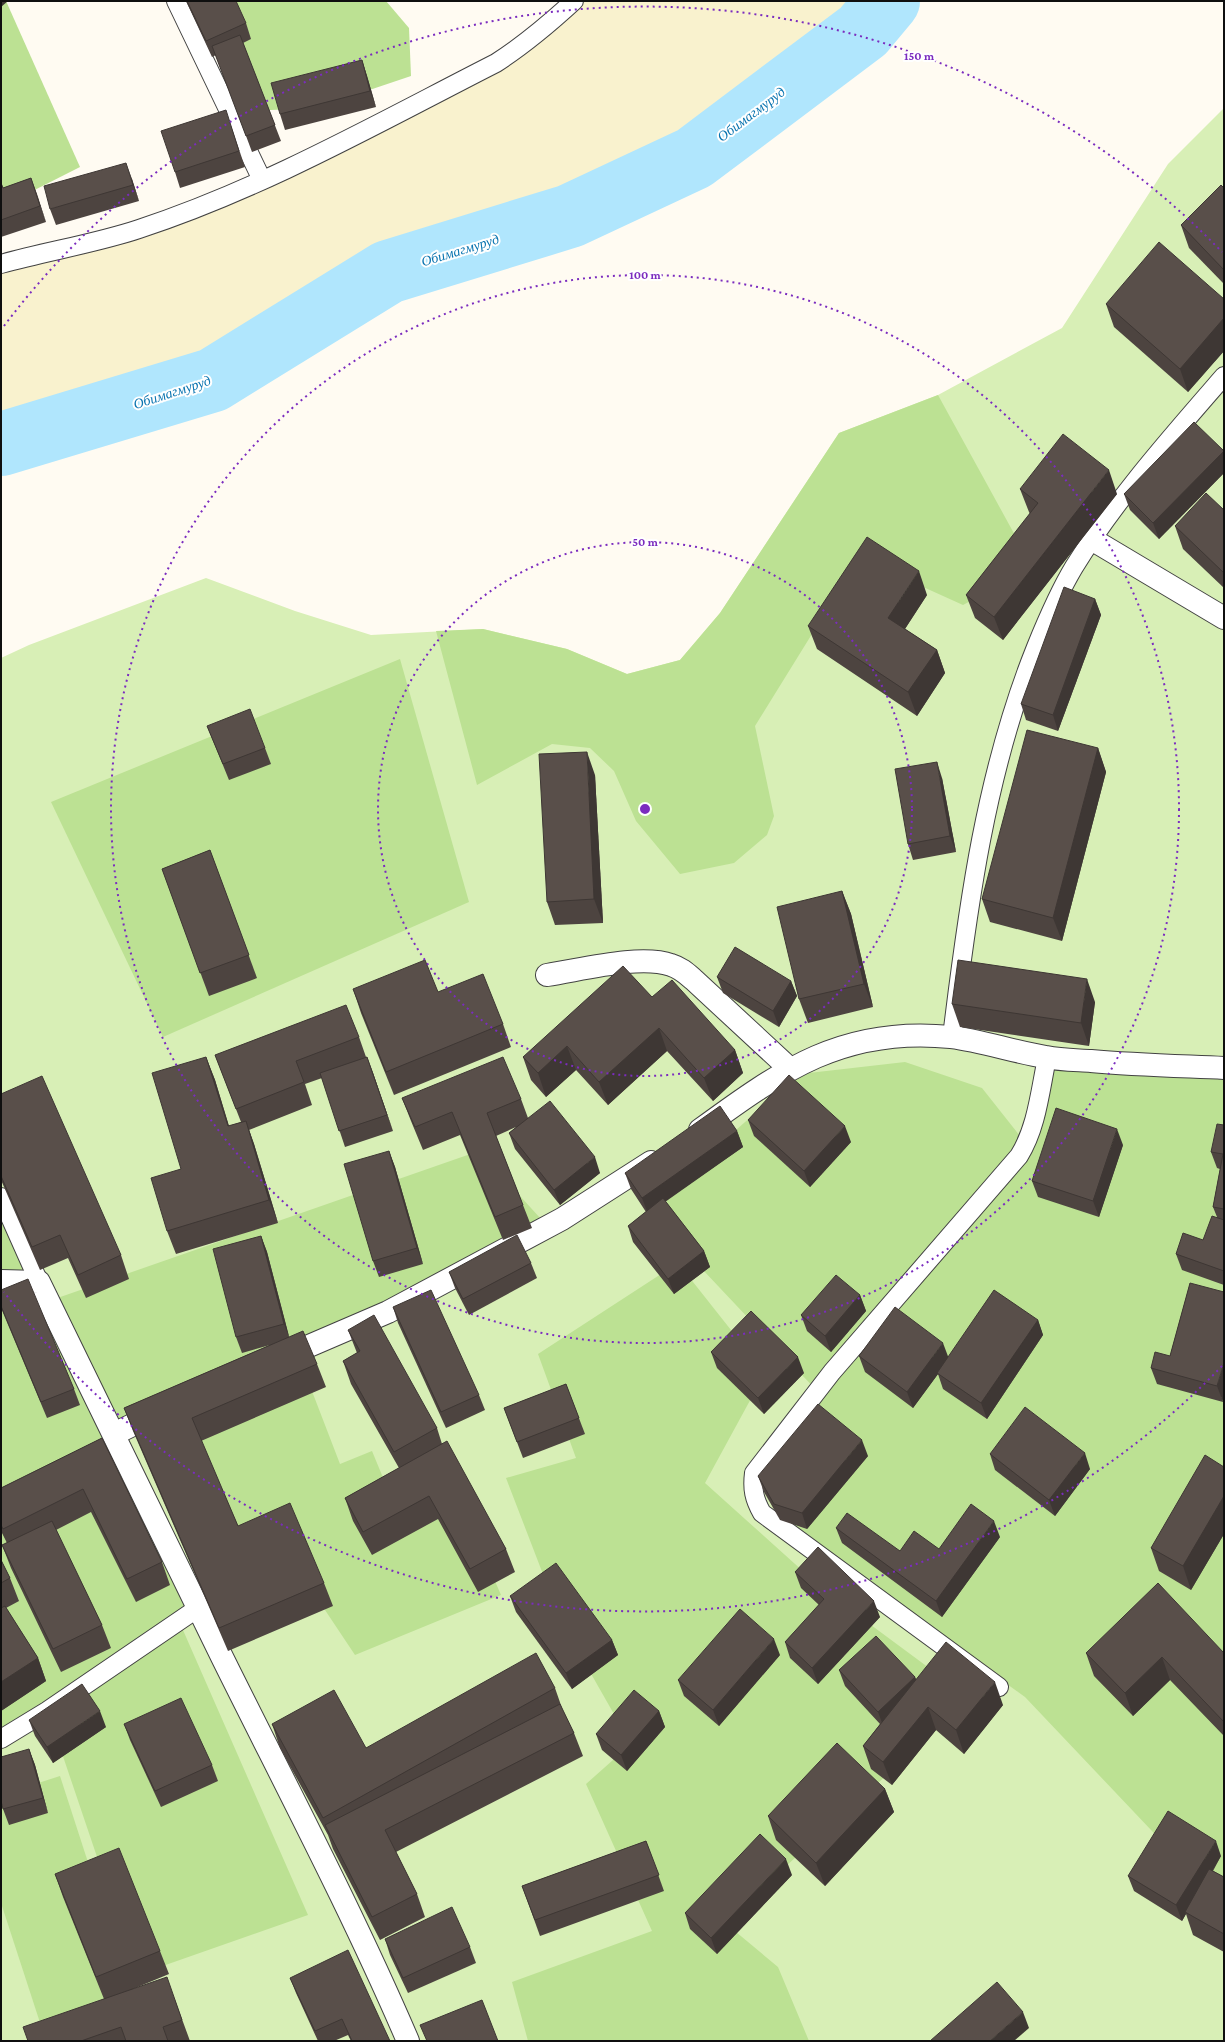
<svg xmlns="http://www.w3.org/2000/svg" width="1225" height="2042" viewBox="0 0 1225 2042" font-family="'Crimson Pro',serif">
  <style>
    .farmland { fill: #f9f2ce }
    .green { fill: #d8efb6 }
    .forest { fill: #bce193 }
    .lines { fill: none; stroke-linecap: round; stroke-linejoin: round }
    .river { stroke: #b0e6fd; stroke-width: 64 }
    .lane-casing { stroke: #424242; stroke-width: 20 }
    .street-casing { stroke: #424242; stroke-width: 24 }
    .lane { stroke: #fff; stroke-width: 18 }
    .street { stroke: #fff; stroke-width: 22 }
    .wall { fill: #4d4440 }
    .shaded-wall { fill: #3e3734 }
    .building { fill: #594f4a; stroke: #3e3734 }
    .ring { fill: none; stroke: #7b2cbf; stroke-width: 2; stroke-dasharray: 2 4 }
    .labels { text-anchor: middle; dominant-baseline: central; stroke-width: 4; stroke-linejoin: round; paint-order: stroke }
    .water-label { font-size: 14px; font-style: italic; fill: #0974b0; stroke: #fff }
    .centre { fill: #7b2cbf; stroke: #fff; stroke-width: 2 }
    .ring-label { font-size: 12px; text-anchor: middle; font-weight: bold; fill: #7b2cbf; stroke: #fff; stroke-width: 4; stroke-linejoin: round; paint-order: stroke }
  </style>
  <rect width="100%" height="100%" fill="#fffbf2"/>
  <path class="farmland" d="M568,1H888L863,31L694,158L570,216L388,272L213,380L1,444V270L30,260L199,218L511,50Z"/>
  <path class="green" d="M1224,108V2041H1V658L29,645L206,578L295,611L371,635L483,629L567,649L627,674L680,660L720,613L839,433L938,395L1062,328L1168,164Z"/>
  <g class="forest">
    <path d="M1,1H6L80,167L1,207Z"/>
    <path d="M202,1H386L409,28L411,76L316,108L248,111Z"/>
    <path d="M938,395L1033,568L963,605L859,558L755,726L774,816L767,835L734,863L680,874L636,821L614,771L590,748L552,744L477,785L436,631L483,629L567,649L627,674L680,660L720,613L839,433Z"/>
    <path d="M400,659L469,902L163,1037L51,802Z"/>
    <path d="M905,1062L982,1088L1031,1150L1047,1070H1224V1907L1025,1697L780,1520L818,1392L670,1235L666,1191L800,1074Z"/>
    <path d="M479,1151L551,1230L109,1430L195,1610L179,1621L308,1915L137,1975L49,1715L1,1744V1212L46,1302Z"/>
    <path d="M678,1263L765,1373L705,1483L825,1591L971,1699L724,1922L778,1967L809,2041H528L512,1982L652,1931L586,1784L631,1744L561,1621L506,1478L576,1458L538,1354Z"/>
    <path d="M305,1373L340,1464L372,1451L398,1514L455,1489L501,1595L355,1655L311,1589L246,1601L165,1431Z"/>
    <path d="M60,1776L146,2041H46L1,1903V1795Z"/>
  </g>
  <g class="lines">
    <path class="river" d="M1,444L213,380L388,272L570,216L694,158L863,31L888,1"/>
    <defs>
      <g id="lane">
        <path d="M176,1L262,180"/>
        <path d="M1,264C47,251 94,244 139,229C264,188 380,122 496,63C524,45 549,24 574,1"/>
        <path d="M952,1037C968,905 986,771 1036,647C1047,620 1059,592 1074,567C1116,499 1171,437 1224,376"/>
        <path d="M1,1197L39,1282"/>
        <path d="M999,1687L762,1513C754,1499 752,1489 754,1473L832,1372L1019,1156C1037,1127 1040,1091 1047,1058"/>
        <path d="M1,1739L47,1711L198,1608"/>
      </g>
      <g id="street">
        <path d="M1093,540L1224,618"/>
        <path d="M547,975C581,970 640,954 671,965C681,968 687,974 694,980L789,1068"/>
        <path d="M700,1130C782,1070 844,1026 951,1037C983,1041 1014,1052 1046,1057C1060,1060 1076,1060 1091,1061C1135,1065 1180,1066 1224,1068"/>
        <path d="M1,1281L39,1282C101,1407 161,1534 223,1659C286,1786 352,1911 408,2041"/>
        <path d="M281,1358L388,1312L562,1219L651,1162"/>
        <path d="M114,1434L159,1412"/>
      </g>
    </defs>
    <use href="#lane" class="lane-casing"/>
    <use href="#street" class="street-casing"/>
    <use href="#lane" class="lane"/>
    <use href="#street" class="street"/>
  </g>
  <g class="wall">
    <path d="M186,1L246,23L251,39L243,43L281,141L252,152L216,55L212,57Z"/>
    <path d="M362,60L367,76L376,107L285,130L280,114Z"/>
    <path d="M231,126L245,167L180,188L175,172Z"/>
    <path d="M31,178L46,222L1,237V182L3,188Z"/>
    <path d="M132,179L139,201L56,225L50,209Z"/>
    <path d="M1224,188V284L1189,248L1181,225Z"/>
    <path d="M1224,299V351L1188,392L1114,327L1106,304Z"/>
    <path d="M1224,452V473L1159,539L1130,510L1124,494Z"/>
    <path d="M1020,489L1117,494L1003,640L975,618L966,595L1030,514L1029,512Z"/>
    <path d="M1224,510V588L1183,549L1175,526Z"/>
    <path d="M927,595L905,629L937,650L945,673L917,716L817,649L808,626Z"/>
    <path d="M1095,599L1101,615L1058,731L1026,720L1021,704Z"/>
    <path d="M207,726L265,748L271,764L229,780Z"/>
    <path d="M1098,748L1106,772L1062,941L990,922L982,899Z"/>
    <path d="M595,775L603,923L555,925L547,902Z"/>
    <path d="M942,778L956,852L913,860L908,844Z"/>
    <path d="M210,850L257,978L209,996L162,869Z"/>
    <path d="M842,891L851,914L873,1007L808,1023L799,999Z"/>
    <path d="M717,977L791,981L797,996L779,1027L723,993Z"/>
    <path d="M353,989L438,992L503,1024L511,1047L394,1095L361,1013Z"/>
    <path d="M652,997L735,1050L743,1073L713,1101L667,1051L608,1105L576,1070L546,1097L531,1080L523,1057Z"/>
    <path d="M1095,1002L1089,1046L960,1027L952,1004Z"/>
    <path d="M359,1037L366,1057H367L373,1073L393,1131L345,1147L322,1078L305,1084L312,1105L249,1130L254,1144L278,1223L176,1254L167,1231L206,1057L215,1080L229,1126L241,1122L215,1055Z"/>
    <path d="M1,1094L121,1255L129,1279L86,1298L68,1258L40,1270L1,1180Z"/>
    <path d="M402,1098L521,1099L528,1118L600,1173L560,1205L515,1149L509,1133L516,1127L496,1136L532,1228L503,1240L460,1135L423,1150L411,1121Z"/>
    <path d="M748,1120L851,1142L810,1187L754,1136Z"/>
    <path d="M1224,1125V1285L1182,1270L1176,1254L1203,1240L1217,1217L1213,1207L1220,1169L1217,1168L1211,1152Z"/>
    <path d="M737,1131L743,1147L665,1201L704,1251L710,1267L674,1294L633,1242L628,1226L646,1212L631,1189L625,1173Z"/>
    <path d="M1123,1145L1099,1217L1038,1197L1032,1181Z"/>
    <path d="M389,1151L395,1167L423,1264L379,1277L373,1261Z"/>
    <path d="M261,1236L267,1252L289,1337L317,1364L326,1387L201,1441L238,1526L324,1583L333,1606L228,1651L133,1431L124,1408L270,1345L242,1353L236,1337Z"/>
    <path d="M531,1263L537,1278L469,1315L455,1288L449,1272Z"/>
    <path d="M1190,1283L1223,1402L1157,1384L1151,1368L1170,1356Z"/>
    <path d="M1,1290L74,1389L80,1405L47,1418L1,1308Z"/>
    <path d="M860,1295L866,1311L831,1352L807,1331L801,1315Z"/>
    <path d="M393,1307L479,1395L485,1410L446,1428L398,1323Z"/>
    <path d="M1038,1320L1043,1335L987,1419L943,1389L938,1374L913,1408L865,1372L859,1356L948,1357Z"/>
    <path d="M348,1330L437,1428L442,1444L506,1549L515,1572L478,1592L438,1519L372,1555L353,1521L345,1498L399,1468L351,1384L343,1361L357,1353Z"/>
    <path d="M711,1352L804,1373L764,1414L717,1368Z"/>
    <path d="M566,1384L585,1434L523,1458L504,1408Z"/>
    <path d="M102,1438L162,1562L170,1585L136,1602L91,1512L56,1530L102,1625L111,1648L61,1672L11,1568L2,1545L7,1543L1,1531V1488Z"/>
    <path d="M990,1454L1090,1469L1055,1516L995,1470Z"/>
    <path d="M868,1456L807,1529L780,1520L764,1492L758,1476Z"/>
    <path d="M1224,1467V1534L1191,1590L1159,1571L1151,1548Z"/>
    <path d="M836,1528L900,1551L939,1549L1000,1537L942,1617L842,1543Z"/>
    <path d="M1,1560L10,1578L19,1601L6,1608L38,1658L46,1681L1,1711Z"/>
    <path d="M795,1572L880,1617L818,1684L790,1658L785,1642L819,1605L801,1588Z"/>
    <path d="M510,1596L612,1640L618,1655L572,1689L516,1612Z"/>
    <path d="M1086,1653H1224V1736L1170,1680L1133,1716L1094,1676Z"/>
    <path d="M780,1655L719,1726L684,1696L678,1680Z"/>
    <path d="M839,1670L915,1677L916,1679L1003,1705L964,1754L936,1730L892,1785L871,1769L863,1746L880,1724L845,1686Z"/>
    <path d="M555,1688L563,1711L574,1733L583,1756L396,1852L417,1894L425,1917L380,1940L333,1849L328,1835L280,1748L272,1724L366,1748Z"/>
    <path d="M659,1711L665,1727L627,1771L602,1750L596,1734Z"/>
    <path d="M29,1720L106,1727L53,1763L35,1736Z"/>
    <path d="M124,1724L212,1765L218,1781L161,1807L130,1740Z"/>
    <path d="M29,1749L35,1765L48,1813L9,1825L3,1809Z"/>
    <path d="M885,1789L894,1812L825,1886L776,1840L768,1816Z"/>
    <path d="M646,1841L664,1891L540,1936L522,1886Z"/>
    <path d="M1221,1856L1213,1871L1224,1877V1952L1193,1935L1186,1914L1182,1921L1134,1891L1128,1876Z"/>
    <path d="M55,1874L160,1951L169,1974L133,1989L175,2000L190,2041H28L104,1999L63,1897Z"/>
    <path d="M792,1875L717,1954L690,1929L685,1913Z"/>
    <path d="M385,1939L470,1947L476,1963L408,1993L390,1955Z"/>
    <path d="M290,1978L390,2041H351L348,2035L334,2041H318L296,1993Z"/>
  </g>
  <g class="shaded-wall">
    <path d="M1,1H8L1,7Z"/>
    <path d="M362,60L367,76L376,107L370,91Z"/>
    <path d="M126,163L132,179L139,201L133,185Z"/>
    <path d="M31,178L37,194L46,222L40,206Z"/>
    <path d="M1224,318V351L1188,392L1180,369Z"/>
    <path d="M1224,451V473L1159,539L1153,523Z"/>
    <path d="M1109,470L1117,494L1003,640L994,617Z"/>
    <path d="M919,571L927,595L897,641L888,618Z"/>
    <path d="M1095,599L1101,615L1058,731L1053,715Z"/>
    <path d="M937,650L945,673L917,716L908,692Z"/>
    <path d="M1098,748L1106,772L1062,941L1053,918Z"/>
    <path d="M587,752L595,775L603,923L594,899Z"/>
    <path d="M937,762L942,778L956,852L950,836Z"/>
    <path d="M842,891L851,914L873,1007L864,984Z"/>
    <path d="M1087,979L1095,1002L1089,1046L1081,1023Z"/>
    <path d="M791,981L797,996L779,1027L773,1011Z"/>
    <path d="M659,1028L667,1051L608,1105L599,1082Z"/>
    <path d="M567,1046L576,1070L546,1097L538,1073Z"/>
    <path d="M735,1050L743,1073L713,1101L704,1078Z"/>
    <path d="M206,1057L215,1080L236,1150L228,1126Z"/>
    <path d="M367,1057L373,1073L393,1131L387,1115Z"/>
    <path d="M246,1121L254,1144L278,1223L269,1200Z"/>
    <path d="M845,1126L851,1142L810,1187L804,1171Z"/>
    <path d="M1117,1129L1123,1145L1099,1217L1093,1201Z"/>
    <path d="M737,1131L743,1147L648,1214L642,1198Z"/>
    <path d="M389,1151L395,1167L423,1264L417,1248Z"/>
    <path d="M595,1157L600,1173L560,1205L554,1190Z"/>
    <path d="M261,1236L267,1252L290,1340L284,1324Z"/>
    <path d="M704,1251L710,1267L674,1294L668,1279Z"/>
    <path d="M860,1295L866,1311L831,1352L825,1336Z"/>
    <path d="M1038,1320L1043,1335L987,1419L981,1403Z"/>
    <path d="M943,1343L949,1359L937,1373L938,1374L913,1408L907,1392Z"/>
    <path d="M798,1357L804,1373L764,1414L758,1398Z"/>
    <path d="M1224,1363V1399L1223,1402L1217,1386Z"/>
    <path d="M862,1440L868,1456L807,1529L802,1513Z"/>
    <path d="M1085,1453L1090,1469L1055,1516L1049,1500Z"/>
    <path d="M1224,1496V1534L1191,1590L1183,1566Z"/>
    <path d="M994,1521L1000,1537L942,1617L936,1601Z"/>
    <path d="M874,1601L880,1617L818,1684L812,1668Z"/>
    <path d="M774,1639L780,1655L719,1726L713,1710Z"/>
    <path d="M612,1640L618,1655L572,1689L566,1673Z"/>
    <path d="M1162,1657L1170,1680L1133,1716L1125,1693Z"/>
    <path d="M38,1658L46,1681L1,1711V1682Z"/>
    <path d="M915,1677L921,1693L884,1728L878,1712Z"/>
    <path d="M995,1682L1003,1705L964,1754L956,1730Z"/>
    <path d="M928,1707L936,1730L892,1785L883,1762Z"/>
    <path d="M100,1711L106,1727L53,1763L47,1747Z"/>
    <path d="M659,1711L665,1727L627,1771L621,1755Z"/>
    <path d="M29,1749L35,1765L48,1813L43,1798Z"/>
    <path d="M885,1789L894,1812L825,1886L816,1863Z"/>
    <path d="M1216,1841L1221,1856L1187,1913L1185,1912L1186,1914L1182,1921L1176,1905Z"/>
    <path d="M786,1859L792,1875L717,1954L711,1938Z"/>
    <path d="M1023,2012L1029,2028L1014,2041H990Z"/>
  </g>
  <g class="building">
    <path d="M187,1H236L246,23L206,41Z"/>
    <path d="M240,35L275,125L246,136L212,46Z"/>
    <path d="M362,60L370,91L280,114L271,83Z"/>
    <path d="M226,110L239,151L175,172L161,131Z"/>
    <path d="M126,163L133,185L50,209L44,186Z"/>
    <path d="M31,178L40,206L1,220V183L3,188Z"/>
    <path d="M1221,185L1224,188V270L1181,225Z"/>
    <path d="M1159,242L1224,299V318L1180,369L1106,304Z"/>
    <path d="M1194,422L1224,451L1153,523L1124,494Z"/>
    <path d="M1063,434L1109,470L994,617L966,595L1038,503L1020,489Z"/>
    <path d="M1206,493L1224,510V573L1175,526Z"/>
    <path d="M867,537L919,571L888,618L937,650L908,692L808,626Z"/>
    <path d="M1064,587L1095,599L1053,715L1021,704Z"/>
    <path d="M250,709L265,748L223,764L207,726Z"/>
    <path d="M1027,730L1098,748L1053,918L982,899Z"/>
    <path d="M587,752L594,899L547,902L539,754Z"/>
    <path d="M937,762L950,836L908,844L895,769Z"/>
    <path d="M210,850L249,955L200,973L162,869Z"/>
    <path d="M842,891L864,984L799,999L777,907Z"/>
    <path d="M735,947L791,981L773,1011L717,977Z"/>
    <path d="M425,960L438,992L483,974L503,1024L386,1072L353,989Z"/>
    <path d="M958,960L1087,979L1081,1023L952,1004Z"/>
    <path d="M623,966L652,997L672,980L735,1050L704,1078L659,1028L599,1082L567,1046L538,1073L523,1057Z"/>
    <path d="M346,1005L359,1037L296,1061L304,1082L236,1109L215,1055Z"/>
    <path d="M206,1057L228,1126L246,1121L269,1200L167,1231L151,1178L181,1169L152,1073Z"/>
    <path d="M367,1057L387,1115L339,1131L320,1073Z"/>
    <path d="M503,1057L521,1099L487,1113L523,1205L495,1217L452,1112L415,1127L402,1098Z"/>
    <path d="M789,1075L845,1126L804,1171L748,1120Z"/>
    <path d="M42,1076L121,1255L78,1275L60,1235L32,1247L1,1176V1094Z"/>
    <path d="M550,1101L595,1157L554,1190L509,1133Z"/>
    <path d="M720,1106L737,1131L642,1198L625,1173Z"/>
    <path d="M1056,1108L1117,1129L1093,1201L1032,1181Z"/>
    <path d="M1217,1124L1224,1125V1209L1213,1207L1223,1154L1211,1152Z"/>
    <path d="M389,1151L417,1248L373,1261L344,1164Z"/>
    <path d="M663,1198L704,1251L668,1279L628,1226Z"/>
    <path d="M1212,1216L1224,1220V1271L1176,1254L1183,1233L1203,1240Z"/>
    <path d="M517,1235L531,1263L463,1299L449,1272Z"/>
    <path d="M261,1236L284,1324L236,1337L213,1249Z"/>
    <path d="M836,1275L860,1295L825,1336L801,1315Z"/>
    <path d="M28,1279L74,1389L41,1402L1,1306V1290Z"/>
    <path d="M1190,1283L1224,1292V1363L1217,1386L1151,1368L1155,1352L1170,1356Z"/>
    <path d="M431,1290L479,1395L441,1412L393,1307Z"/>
    <path d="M994,1290L1038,1320L981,1403L937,1373Z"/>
    <path d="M895,1307L943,1343L907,1392L859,1356Z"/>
    <path d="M751,1311L798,1357L758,1398L711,1352Z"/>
    <path d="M374,1315L437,1428L394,1452L343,1361L360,1351L348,1330Z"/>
    <path d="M303,1331L317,1364L192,1418L238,1526L290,1503L324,1583L219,1628L124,1408Z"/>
    <path d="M566,1384L579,1418L517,1442L504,1408Z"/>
    <path d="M818,1404L862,1440L802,1513L774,1504L758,1476Z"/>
    <path d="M1025,1407L1085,1453L1049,1500L990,1454Z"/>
    <path d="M102,1438L162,1562L127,1579L83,1489L3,1529L1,1525V1488Z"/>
    <path d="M447,1441L506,1549L470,1569L429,1496L363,1532L345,1498Z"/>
    <path d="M1205,1455L1224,1467V1496L1183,1566L1151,1548Z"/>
    <path d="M971,1504L994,1521L936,1601L836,1528L847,1513L900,1551L914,1531L939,1549Z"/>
    <path d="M52,1521L102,1625L53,1649L2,1545Z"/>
    <path d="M818,1547L874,1601L812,1668L785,1642L824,1599L795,1572Z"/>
    <path d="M1,1560L10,1578L1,1583Z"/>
    <path d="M556,1563L612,1640L566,1673L510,1596Z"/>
    <path d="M1158,1583L1224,1653V1722L1162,1657L1125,1693L1086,1653Z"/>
    <path d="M5,1606L38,1658L1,1682V1608Z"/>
    <path d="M740,1609L774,1639L713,1710L678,1680Z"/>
    <path d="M876,1636L915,1677L878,1712L839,1670Z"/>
    <path d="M946,1642L995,1682L956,1730L928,1707L883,1762L863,1746Z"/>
    <path d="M536,1653L555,1688L323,1818L272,1724L334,1690L366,1748Z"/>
    <path d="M82,1684L100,1711L47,1747L29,1720Z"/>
    <path d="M634,1690L659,1711L621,1755L596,1734Z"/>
    <path d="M181,1698L212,1765L155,1791L124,1724Z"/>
    <path d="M560,1704L574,1733L385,1830L417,1894L372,1917L325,1825Z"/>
    <path d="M837,1743L885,1789L816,1863L768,1816Z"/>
    <path d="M29,1749L43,1798L3,1809L1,1801V1757Z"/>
    <path d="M1168,1811L1216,1841L1176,1905L1128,1876Z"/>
    <path d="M760,1834L786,1859L711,1938L685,1913Z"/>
    <path d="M646,1841L659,1875L535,1920L522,1886Z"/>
    <path d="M119,1848L160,1951L96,1977L55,1874Z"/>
    <path d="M1209,1869L1224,1877V1934L1185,1912Z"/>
    <path d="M452,1907L470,1947L403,1978L385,1939Z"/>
    <path d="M348,1950L390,2041H352L342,2019L315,2031L290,1978Z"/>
    <path d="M167,1977L182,2020L163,2027L168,2041H126L121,2027L81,2041H28L23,2027Z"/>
    <path d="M997,1982L1023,2012L990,2041H930Z"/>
    <path d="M482,2000L498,2041H427L420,2025Z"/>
  </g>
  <g class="ring">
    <circle cx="645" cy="809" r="267"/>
    <circle cx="645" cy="809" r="534"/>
    <path d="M1222 1366A802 802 0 0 1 4 1292M4 326A802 802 0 0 1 1222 252"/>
  </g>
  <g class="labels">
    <g class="water-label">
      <text transform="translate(751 114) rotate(-37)">Обимагмуруд</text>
      <text transform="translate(460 250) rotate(-17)">Обимагмуруд</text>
      <text transform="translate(172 392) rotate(-18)">Обимагмуруд</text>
    </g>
  </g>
  <circle cx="645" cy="809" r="6" class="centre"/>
  <g class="ring-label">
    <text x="919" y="60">150 m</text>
    <text x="645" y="279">100 m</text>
    <text x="645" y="546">50 m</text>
  </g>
  <rect width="1225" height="2042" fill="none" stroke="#0f0f0f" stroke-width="4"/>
</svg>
